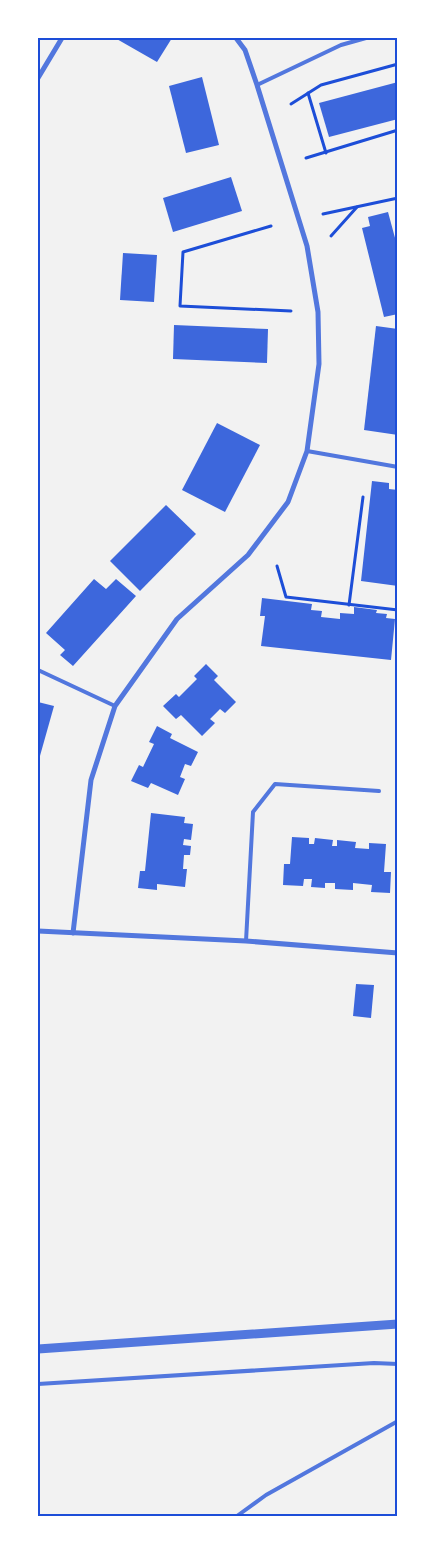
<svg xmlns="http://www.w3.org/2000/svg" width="435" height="1554" viewBox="0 0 435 1554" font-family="Bitter,serif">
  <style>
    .building { fill: #3d67dc }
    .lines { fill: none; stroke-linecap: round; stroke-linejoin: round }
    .path { stroke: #1d4ed8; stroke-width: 3 }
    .service { stroke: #5277de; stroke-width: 4 }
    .minor { stroke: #5277de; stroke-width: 5 }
    .tertiary { stroke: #5277de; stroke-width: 9 }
    .neatline { fill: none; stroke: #1d4ed8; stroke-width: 2 }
  </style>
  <rect width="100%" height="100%" fill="#f2f2f2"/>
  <g class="building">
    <path d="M115,38H172L157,62Z"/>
    <path d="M202,77L219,145L186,153L169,86Z"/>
    <path d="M398,82V119L329,137L319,103Z"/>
    <path d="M231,177L242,211L173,232L163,198Z"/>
    <path d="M388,212L398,249V314L384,317L362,228L370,226L368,217Z"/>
    <path d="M123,253L157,255L154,302L120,300Z"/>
    <path d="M174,325L268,329L267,363L173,359Z"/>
    <path d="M376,326L398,329V435L364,430Z"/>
    <path d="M217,423L260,445L225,512L182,490Z"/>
    <path d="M372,481L389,483V489L398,490V586L361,581Z"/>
    <path d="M166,505L196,534L140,591L110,561Z"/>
    <path d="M94,579L106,589L116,579L136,596L73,666L60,655L65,650L46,633Z"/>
    <path d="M262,598L312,604L311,610L322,611L321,617L340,619V613L354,614V607L377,610L376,613L387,614L386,618L395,619L391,660L261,646L265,616H260Z"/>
    <path d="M206,664L218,676L214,680L236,702L225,713L220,709L210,719L215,723L202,736L181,715L176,719L163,706L176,694L179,697L197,679L194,676Z"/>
    <path d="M38,702L54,706L38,763Z"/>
    <path d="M157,726L172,734L170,738L198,752L191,766L185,764L180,777L185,779L178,795L151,783L148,788L131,781L139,765L143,767L154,744L149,742Z"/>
    <path d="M151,813L185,817L184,823L193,824L191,840L184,839L183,845L191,846L190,855H184L183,869H187L185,887L157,884V890L138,888L140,871H145Z"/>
    <path d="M292,837L309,838V844H314L315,838L333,840L332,846H337V840L356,842L355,848L369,849V843L386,844L384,872H391L390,893L371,892L372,885L353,883V890L335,889V883H325V888L311,887L312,879H304L303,886L283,885L284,864H290Z"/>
    <path d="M356,984L374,985L371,1018L353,1016Z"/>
  </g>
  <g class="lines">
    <g class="path">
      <path d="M308,93L326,153"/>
      <path d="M291,104L321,85L398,64"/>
      <path d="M306,158L398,130"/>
      <path d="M323,214L398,198"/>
      <path d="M271,226L183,252L180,306L291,311"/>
      <path d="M331,236L357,207"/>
      <path d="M277,566L286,597L398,610"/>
      <path d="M349,605L363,497"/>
    </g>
    <g class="service">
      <path d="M257,85L341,45L366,38"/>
      <path d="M307,451L398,467"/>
      <path d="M38,670L115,706"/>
      <path d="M246,941L253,812L275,784L379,791"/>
      <path d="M38,1384L374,1363L398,1364"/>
      <path d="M237,1516L266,1495L398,1421"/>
    </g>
    <g class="minor">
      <path d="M38,78L62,38"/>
      <path d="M38,931L246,941L398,953"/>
      <path d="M73,933L91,780L115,706L177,619L248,555L288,502L307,451L319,364L318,312L307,246L257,85L245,50L236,38"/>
    </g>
    <path class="tertiary" d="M38,1349L398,1324"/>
  </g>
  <rect width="435" height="1554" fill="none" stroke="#ffffff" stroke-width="78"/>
  <rect x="39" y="39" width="357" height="1476" class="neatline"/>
</svg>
